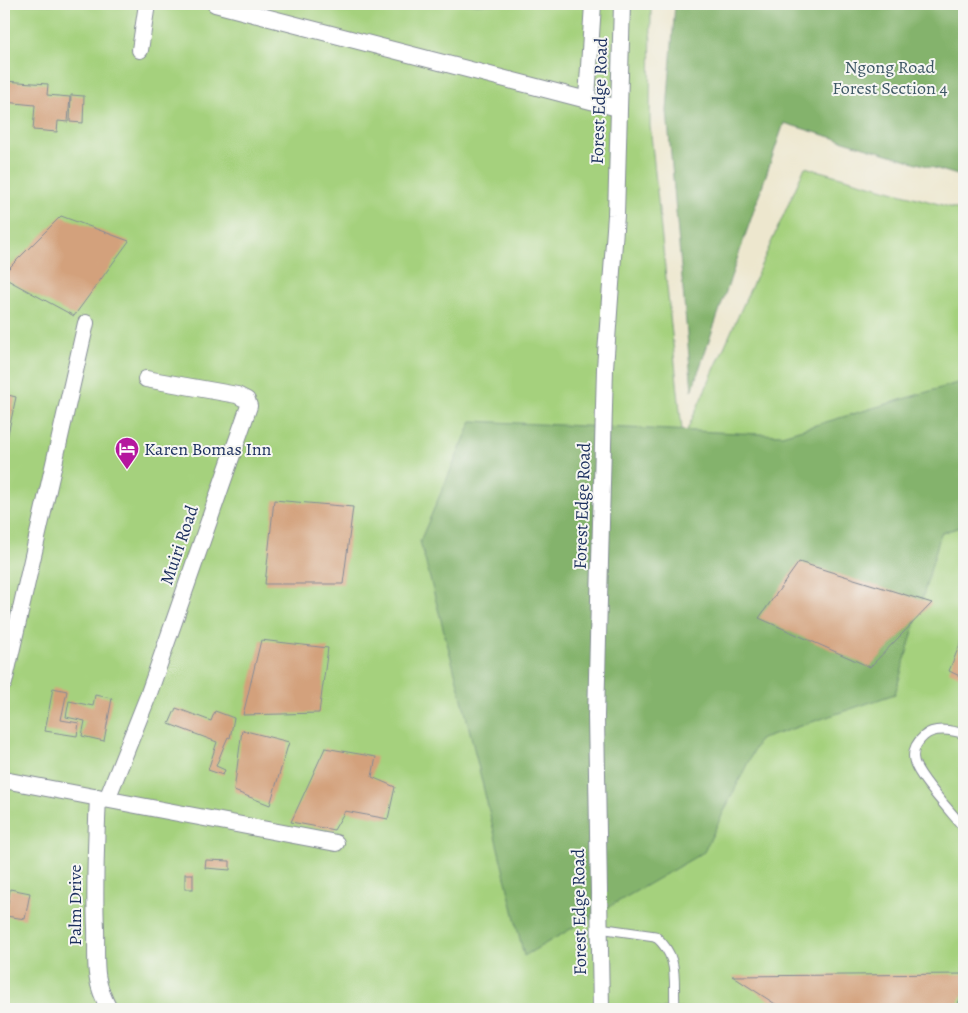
<svg xmlns="http://www.w3.org/2000/svg" width="968" height="1013" viewBox="0 0 968 1013" font-family="Alegreya,serif">
  <style>
    .green { fill: #a5d17d; stroke: #60806e }
    .forest { fill: #84b36c; stroke: #507165 }
    .building { fill: #d3a17c }
    .lines { fill: none; stroke-linecap: round; stroke-linejoin: round }
    .service-casing { stroke: #848b96; stroke-width: 11 }
    .minor-casing { stroke: #848b96; stroke-width: 18 }
    .service { stroke: #fff; stroke-width: 9 }
    .minor { stroke: #fff; stroke-width: 16 }
    .labels { text-anchor: middle; dominant-baseline: central; stroke-width: 4; stroke-linejoin: round; paint-order: stroke }
    .park-label { font-size: 18px; fill: #3e5866; stroke: #f6f6f2 }
    .street-label { font-size: 18px; fill: #1b2f5e; stroke: #f6f6f2 }
    .poi-label { font-size: 18px; fill: #1b2f5e; stroke: #f6f6f2; text-anchor: start }
  </style>
  <rect width="100%" height="100%" fill="#f6f6f2"/>
  <filter id="ink" filterUnits="userSpaceOnUse"><feTurbulence type="fractalNoise" baseFrequency=".02" numOctaves="2"/><feDisplacementMap in="SourceGraphic" scale="10" xChannelSelector="R" yChannelSelector="G"/><feConvolveMatrix kernelMatrix="1 2 1 2 8 2 1 2 1" color-interpolation-filters="sRGB"/></filter>
  <filter id="wash" filterUnits="userSpaceOnUse"><feTurbulence type="fractalNoise" baseFrequency=".0096" numOctaves="4" result="noise"/><feDisplacementMap in="SourceGraphic" scale="20" xChannelSelector="R" yChannelSelector="G"/><feGaussianBlur stdDeviation="1.12" result="paint"/><feColorMatrix in="noise" values="0 0 0 0 0 0 0 0 0 0 0 0 0 0 0 0 0 1.4 0 .05"/><feComposite in="paint" operator="in"/></filter>
  <g filter="url(#wash)">
    <rect width="100%" height="100%" fill="#ede7ce"/>
    <path class="green" d="M4,4H651L650,125L683,439L805,167L964,211V1009H4Z"/>
    <g class="forest">
      <path d="M675,4H964V177L784,123L692,390L667,111Z"/>
      <path d="M964,381V526L941,533L895,694L759,740L704,852L524,956L463,703L420,541L472,421L782,435Z"/>
    </g>
    <g id="blocks">
      <g class="building">
        <path d="M4,81L48,84L47,95L70,97L68,122L58,121L57,132L33,130L35,105L4,102Z"/>
        <path d="M71,95L84,96L83,123L70,122Z"/>
        <path d="M61,216L129,241L74,316L4,278V273Z"/>
        <path d="M4,394L16,397L5,448H4Z"/>
        <path d="M274,500L353,507L343,584H265Z"/>
        <path d="M799,562L932,603L870,667L759,618Z"/>
        <path d="M964,634V678L949,671Z"/>
        <path d="M261,640L328,648L319,713L243,715Z"/>
        <path d="M53,688L67,691L61,720L79,723L77,736L45,731Z"/>
        <path d="M95,695L112,698L104,741L82,736L85,721L66,717L69,701L93,706Z"/>
        <path d="M176,708L211,721L215,711L234,718L230,738L228,737L224,746L216,766L225,770L223,775L208,770L217,742L169,724Z"/>
        <path d="M242,730L289,742L270,805L234,791Z"/>
        <path d="M325,748L376,757L372,777L395,787L388,819L345,811L334,830L291,822Z"/>
        <path d="M4,855L9,856L5,887H4Z"/>
        <path d="M206,860L230,861V870L205,868Z"/>
        <rect x="185" y="874" width="8" height="15"/>
        <path d="M10,889L30,893L25,919L6,916Z"/>
        <path d="M964,974V992L955,1009H783L732,976Z"/>
      </g>
    </g>
  </g>
  <g filter="url(#ink)">
    <use href="#blocks" fill-opacity="0" stroke="#848b96" stroke-width="1"/>
    <g class="lines">
      <defs>
        <g id="service">
          <path d="M964,734C952,730 934,727 924,736C916,743 912,750 914,760C916,775 953,814 964,828"/>
          <path d="M599,928L655,936C680,957 673,979 675,1009"/>
        </g>
        <g id="minor">
          <path d="M215,4L618,108"/>
          <path d="M140,50L147,4"/>
          <path d="M587,98L593,4"/>
          <path d="M4,683L86,323"/>
          <path d="M4,780L336,843"/>
          <path d="M98,797C96,841 94,884 96,928C97,961 92,978 109,1009"/>
          <path d="M107,799L148,696L249,406L247,400L237,395L146,379"/>
          <path d="M601,1009L596,716L605,368L616,215L622,4"/>
        </g>
      </defs>
      <use href="#service" class="service-casing"/>
      <use href="#minor" class="minor-casing"/>
      <use href="#service" class="service"/>
      <use href="#minor" class="minor"/>
    </g>
  </g>
  <defs>
    <symbol id="hotel-pin" viewBox="-11 -11 22 30"><path d="M0 17L-7.5 6A9.5 9.5 0 1 1 7.5 6Z" fill="#b5179e" stroke="#f6f6f2"/><path d="M-6-4.5h1.5V1H6V5H4.5V3h-9V5H-6ZM-4 0a1.8 1.8 0 1 1 3.6 0ZM.5 0V-2.5h3Q6-2.5 6 0Z" fill="#fff"/></symbol>
  </defs>
  <g fill-rule="evenodd">
    <use href="#hotel-pin" x="113" y="435" width="28" height="38"/>
  </g>
  <g class="labels">
    <g class="park-label">
      <text x="890" y="67">Ngong Road<tspan x="890" dy="21">Forest Section 4</tspan></text>
    </g>
    <g class="street-label">
      <text transform="translate(599 101) rotate(-88)">Forest Edge Road</text>
      <text transform="translate(582 506) rotate(-88)">Forest Edge Road</text>
      <text transform="translate(179 545) rotate(-71)">Muiri Road</text>
      <text transform="translate(75 905) rotate(-90)">Palm Drive</text>
      <text transform="translate(579 912) rotate(-91)">Forest Edge Road</text>
    </g>
    <g class="poi-label">
      <text x="144" y="449">Karen Bomas Inn</text>
    </g>
  </g>
  <rect width="968" height="1013" fill="none" stroke="#f6f6f2" stroke-width="20"/>
</svg>
